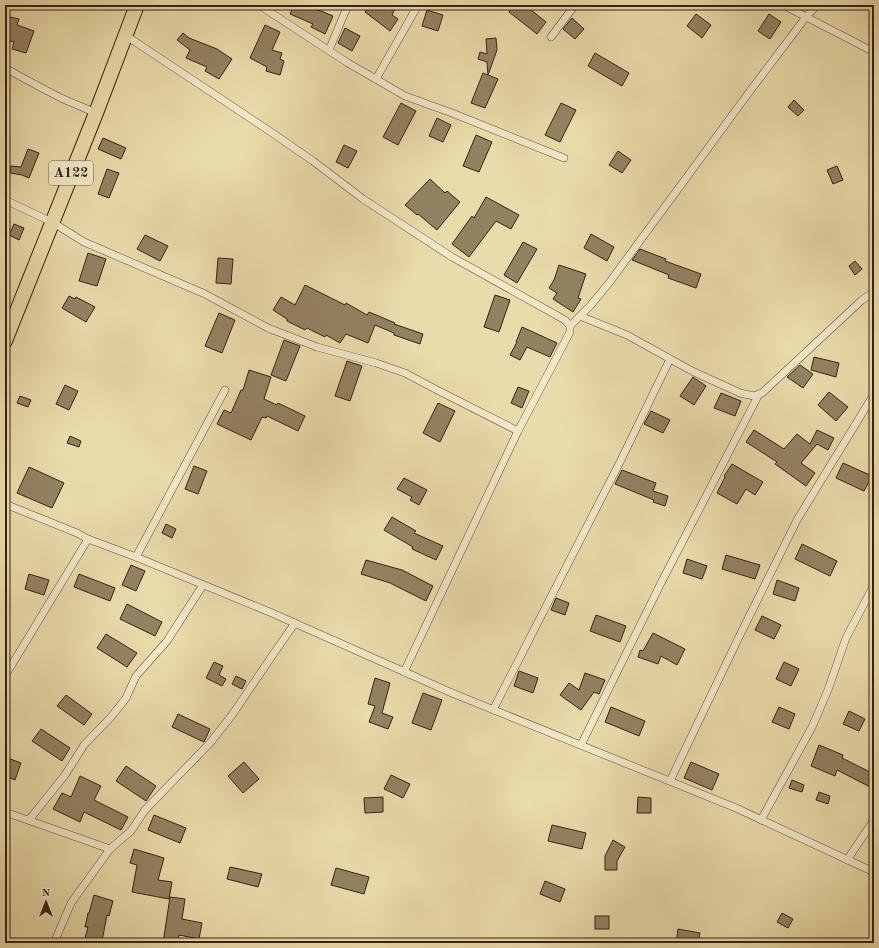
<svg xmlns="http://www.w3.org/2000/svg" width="879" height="948" viewBox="0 0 879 948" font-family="'Old Standard TT',serif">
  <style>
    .building { fill: #938262; stroke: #352214 }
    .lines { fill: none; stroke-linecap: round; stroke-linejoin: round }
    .street-casing { stroke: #62503a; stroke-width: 8 }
    .highway-casing { stroke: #352214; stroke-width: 16 }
    .street { stroke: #f1e8c8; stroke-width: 7 }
    .highway { stroke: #eadbaa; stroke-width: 14 }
    .labels { text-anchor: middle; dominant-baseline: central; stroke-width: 3; stroke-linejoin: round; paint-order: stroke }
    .shield { fill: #f1e8c8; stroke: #6d5d4a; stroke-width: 1 }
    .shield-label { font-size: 14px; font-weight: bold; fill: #352214 }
  </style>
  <rect width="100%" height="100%" fill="#eadbaa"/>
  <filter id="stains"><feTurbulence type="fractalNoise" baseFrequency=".005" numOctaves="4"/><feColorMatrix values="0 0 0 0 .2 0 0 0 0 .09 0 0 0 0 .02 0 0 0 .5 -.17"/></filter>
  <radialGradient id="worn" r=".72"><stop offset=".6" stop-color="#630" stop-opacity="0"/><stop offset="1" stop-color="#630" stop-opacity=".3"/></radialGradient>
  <g class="building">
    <path d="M294,5H306L319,11V10L333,16L325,34L311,27L313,24L290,14Z"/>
    <path d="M370,5H397L392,15L398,19L390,31L365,12Z"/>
    <path d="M514,5H525L546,22L537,34L509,12Z"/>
    <path d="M427,10L443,15L438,31L422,26Z"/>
    <path d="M696,14L711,25L702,38L687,26Z"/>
    <path d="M769,14L781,22L770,39L758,31Z"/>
    <path d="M5,16L19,19L17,25L34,31L26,53L12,49L14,42L5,40Z"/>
    <path d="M572,18L584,29L575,39L563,29Z"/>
    <path d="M265,25L280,32L272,50L282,53L280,59L284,61L280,75L266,71L267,67L250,58Z"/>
    <path d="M345,28L360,36L352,51L338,43Z"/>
    <path d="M183,33L189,38L217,49L232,59L219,79L205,71L207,67L186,58L190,50L177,40Z"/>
    <path d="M496,38L497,50L488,75L498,79L485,108L471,103L483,73L488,75L487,62L478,59L480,52L487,54L486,39Z"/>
    <path d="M595,53L629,73L622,86L588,66Z"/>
    <path d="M794,100L804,110L798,116L788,107Z"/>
    <path d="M401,103L416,111L398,145L383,137Z"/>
    <path d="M561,103L576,110L560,142L545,135Z"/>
    <path d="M437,118L451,125L443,142L429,136Z"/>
    <path d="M476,135L492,142L479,172L463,166Z"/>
    <path d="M103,138L126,148L121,159L98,149Z"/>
    <path d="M344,145L357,151L348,168L336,162Z"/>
    <path d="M28,149L39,153L29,178L22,175L10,173L11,166L21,167Z"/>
    <path d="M618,151L631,160L622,173L609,165Z"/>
    <path d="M837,166L843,180L833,184L827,170Z"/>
    <path d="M107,169L119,173L109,198L98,194Z"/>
    <path d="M430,179L445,193L447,191L460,202L437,230L418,214L417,215L405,205Z"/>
    <path d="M486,197L519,215L511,229L496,221L469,257L452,244L472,216L474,218Z"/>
    <path d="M14,224L24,228L19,240L9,235Z"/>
    <path d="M591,234L614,247L607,261L584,248Z"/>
    <path d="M145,235L168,246L160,261L137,249Z"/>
    <path d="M523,242L537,249L517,283L504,275Z"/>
    <path d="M640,249L666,259L665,261L701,274L696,288L668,278L669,275L632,260Z"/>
    <path d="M88,253L106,259L97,286L79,281Z"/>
    <path d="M218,258L233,259L231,284L216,283Z"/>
    <path d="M855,261L862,269L855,275L849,266Z"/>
    <path d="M559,265L586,274L578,298L581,299L573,312L553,299L557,293L549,288L554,280Z"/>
    <path d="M305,285L345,305L346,303L367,315L369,312L395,323L394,324L423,334L420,344L394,335V333L375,325L368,343L346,334L340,343L326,335L325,337L307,328L305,330L287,321V319L273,310L281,297L295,305Z"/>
    <path d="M495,295L510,300L499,332L484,327Z"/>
    <path d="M69,296L75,299L76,297L95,307L86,322L62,308Z"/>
    <path d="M219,313L235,320L222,353L205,346Z"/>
    <path d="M522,327L557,343L550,357L527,347L520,360L510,355L517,342H516Z"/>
    <path d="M284,340L300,346L286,381L271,375Z"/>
    <path d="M814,357L839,363L836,377L811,370Z"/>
    <path d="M347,361L362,366L350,401L335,396Z"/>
    <path d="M800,365L813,374L803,388L787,377Z"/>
    <path d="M249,370L271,377L264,399L277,405L278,403L305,416L298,431L267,416L266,418L262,417L251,440L217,424L224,410L231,413L241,390H243Z"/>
    <path d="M693,377L706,386L694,405L680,396Z"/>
    <path d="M65,385L78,391L69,410L56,404Z"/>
    <path d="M518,387L529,391L522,408L511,403Z"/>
    <path d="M829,392L848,407L836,421L818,405Z"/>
    <path d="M721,393L741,401L735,416L714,408Z"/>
    <path d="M20,396L31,400L28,407L17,403Z"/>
    <path d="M438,403L455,411L440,442L423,433Z"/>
    <path d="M651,411L670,420L663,433L644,424Z"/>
    <path d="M754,430L784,449L797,434L810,444L817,430L834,438L828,450L817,444L801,463L815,473L806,486L775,464L777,462L746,442Z"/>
    <path d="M70,436L81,441L79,447L67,443Z"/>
    <path d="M843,463L872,476L864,491L836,478Z"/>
    <path d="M732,464L763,482L755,495L746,489L737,504L717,493L725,477L724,476Z"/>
    <path d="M194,466L207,471L198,494L185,489Z"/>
    <path d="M29,467L64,483L52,508L17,493Z"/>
    <path d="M622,470L656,483L653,491L668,496L665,506L653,502L654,500L615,484Z"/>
    <path d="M404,478L427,490L419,505L410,500L412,497L397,489Z"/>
    <path d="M392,517L416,531L414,533L443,546L436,560L412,549L413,547L384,530Z"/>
    <path d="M166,524L176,529L172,538L162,533Z"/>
    <path d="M802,544L837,561L830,576L795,559Z"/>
    <path d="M726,555L760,565L755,579L722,569Z"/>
    <path d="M687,559L707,566L702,579L683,573Z"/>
    <path d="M366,560L402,570L433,586L426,601L390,583L361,574Z"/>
    <path d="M131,565L145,571L136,591L122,585Z"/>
    <path d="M29,574L49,580L44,595L25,589Z"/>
    <path d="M79,574L115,588L110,601L74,587Z"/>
    <path d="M777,580L799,588L795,601L773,594Z"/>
    <path d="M556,598L569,603L565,615L551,610Z"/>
    <path d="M127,604L162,622L155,636L120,619Z"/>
    <path d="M596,615L626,626L620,642L590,631Z"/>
    <path d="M762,616L781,625L774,639L755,630Z"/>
    <path d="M653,633L685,649L677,665L661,656L658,664L638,657L640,650L643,651Z"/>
    <path d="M106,634L137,653L127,667L97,648Z"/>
    <path d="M214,662L223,666L219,675L226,679L222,686L206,678Z"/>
    <path d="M784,662L799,669L791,686L776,679Z"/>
    <path d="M519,671L538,678L533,693L514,686Z"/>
    <path d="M585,673L605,680L599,694L594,692L581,710L560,695L569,683L579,690Z"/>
    <path d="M236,676L246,681L242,689L232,684Z"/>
    <path d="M375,678L390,683L382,713L393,717L388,729L369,722L375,706L368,704Z"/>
    <path d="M423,693L442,700L431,730L412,723Z"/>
    <path d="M66,695L92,714L84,725L57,706Z"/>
    <path d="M611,707L645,721L639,736L605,722Z"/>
    <path d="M779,707L795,714L789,729L772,722Z"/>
    <path d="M849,711L865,719L859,731L843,724Z"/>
    <path d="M178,714L210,729L204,742L172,727Z"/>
    <path d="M41,729L70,748L62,761L32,741Z"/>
    <path d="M819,745L843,755L842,758L874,774V789L837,770L835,776L811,766Z"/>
    <path d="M5,757L21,763L15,780L5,776Z"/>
    <path d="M244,762L259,779L243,793L228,776Z"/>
    <path d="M691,762L719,774L712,790L684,778Z"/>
    <path d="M126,766L156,786L146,801L116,781Z"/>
    <path d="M391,775L410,784L403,798L384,789Z"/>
    <path d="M80,776L101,786L94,800L128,817L121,830L84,812L80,822L53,809L62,793L71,797Z"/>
    <path d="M792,780L804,785L802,792L789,788Z"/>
    <path d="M819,792L830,796L828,804L816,800Z"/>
    <path d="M383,797V812L365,813L364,798Z"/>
    <path d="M638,797L651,798V813H637Z"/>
    <path d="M154,815L186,828L180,843L148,830Z"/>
    <path d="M552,825L586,833L582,849L548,841Z"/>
    <path d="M613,840L625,847L617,861V870H605V856Z"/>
    <path d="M134,849L164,858L158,880L172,882L169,899L132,892L137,865L130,863Z"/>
    <path d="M230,867L262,874L258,887L227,879Z"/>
    <path d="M336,868L369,877L364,894L331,885Z"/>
    <path d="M545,881L565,889L560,902L540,894Z"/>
    <path d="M94,895L113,901L109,916L107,915L102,941L85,938L88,927H85L88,913H89Z"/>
    <path d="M170,897L185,899L182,919L202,923L199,939L179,935L178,943H163Z"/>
    <path d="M782,913L793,919L788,928L777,922Z"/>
    <rect x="595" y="916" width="14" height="13"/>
    <path d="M678,929L700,933L698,943H676Z"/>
  </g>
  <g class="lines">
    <defs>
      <g id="street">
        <path d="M259,5L348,63L405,96L452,113L564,158"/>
        <path d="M783,5L874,52"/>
        <path d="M125,35L268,130L313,161L363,199L452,257L565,320L570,326V332L518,431L404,672"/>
        <path d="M551,37L575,5"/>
        <path d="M329,50L348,5"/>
        <path d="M5,68L38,86L61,98L96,113"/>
        <path d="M376,79L418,5"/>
        <path d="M5,200L52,222L84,242L205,294L268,328L317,347L376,363L405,373L439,391L518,431"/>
        <path d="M580,316L627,335L692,371L740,393L754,396L762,393L862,300L874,292"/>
        <path d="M570,326L590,306L609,283L750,91L806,17L817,5"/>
        <path d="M5,504L77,533L88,539L5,676"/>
        <path d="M88,539L136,557L272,613L452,693L736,808L874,872"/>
        <path d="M136,557L225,390"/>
        <path d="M493,710L620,462L670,359"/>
        <path d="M581,745L661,583L759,394"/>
        <path d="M670,781L738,639L797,520L874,394"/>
        <path d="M5,812L110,849L71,903L54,943"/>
        <path d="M29,820L65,775L84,745L111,717L126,698L136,676L167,641L203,585"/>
        <path d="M761,820L812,727L828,690L846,638L874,585"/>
        <path d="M110,849L131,831L145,810L210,743L232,715L272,656L295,623"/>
        <path d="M847,860L874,820"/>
        <path d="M5,940L10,943"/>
      </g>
      <path id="highway" d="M5,341L96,113L137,5"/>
    </defs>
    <use href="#street" class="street-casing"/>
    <use href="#highway" class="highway-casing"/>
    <use href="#street" class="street"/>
    <use href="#highway" class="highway"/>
  </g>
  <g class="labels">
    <rect class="shield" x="49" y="161" width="44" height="24" rx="3"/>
    <g class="shield-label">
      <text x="71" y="173">A122</text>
    </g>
  </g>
  <rect width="879" height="948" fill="none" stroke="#eadbaa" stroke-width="20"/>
  <rect x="6" y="6" width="867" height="936" fill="none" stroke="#352214" stroke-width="2"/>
  <rect x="10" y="10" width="859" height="928" fill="none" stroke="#352214"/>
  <g transform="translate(46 902)" stroke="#f1e8c8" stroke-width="3" paint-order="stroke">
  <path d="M0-3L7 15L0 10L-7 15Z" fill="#352214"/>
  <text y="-6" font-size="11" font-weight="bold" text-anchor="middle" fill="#352214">N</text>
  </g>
  <rect width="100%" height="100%" filter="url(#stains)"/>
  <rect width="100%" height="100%" fill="url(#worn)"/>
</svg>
